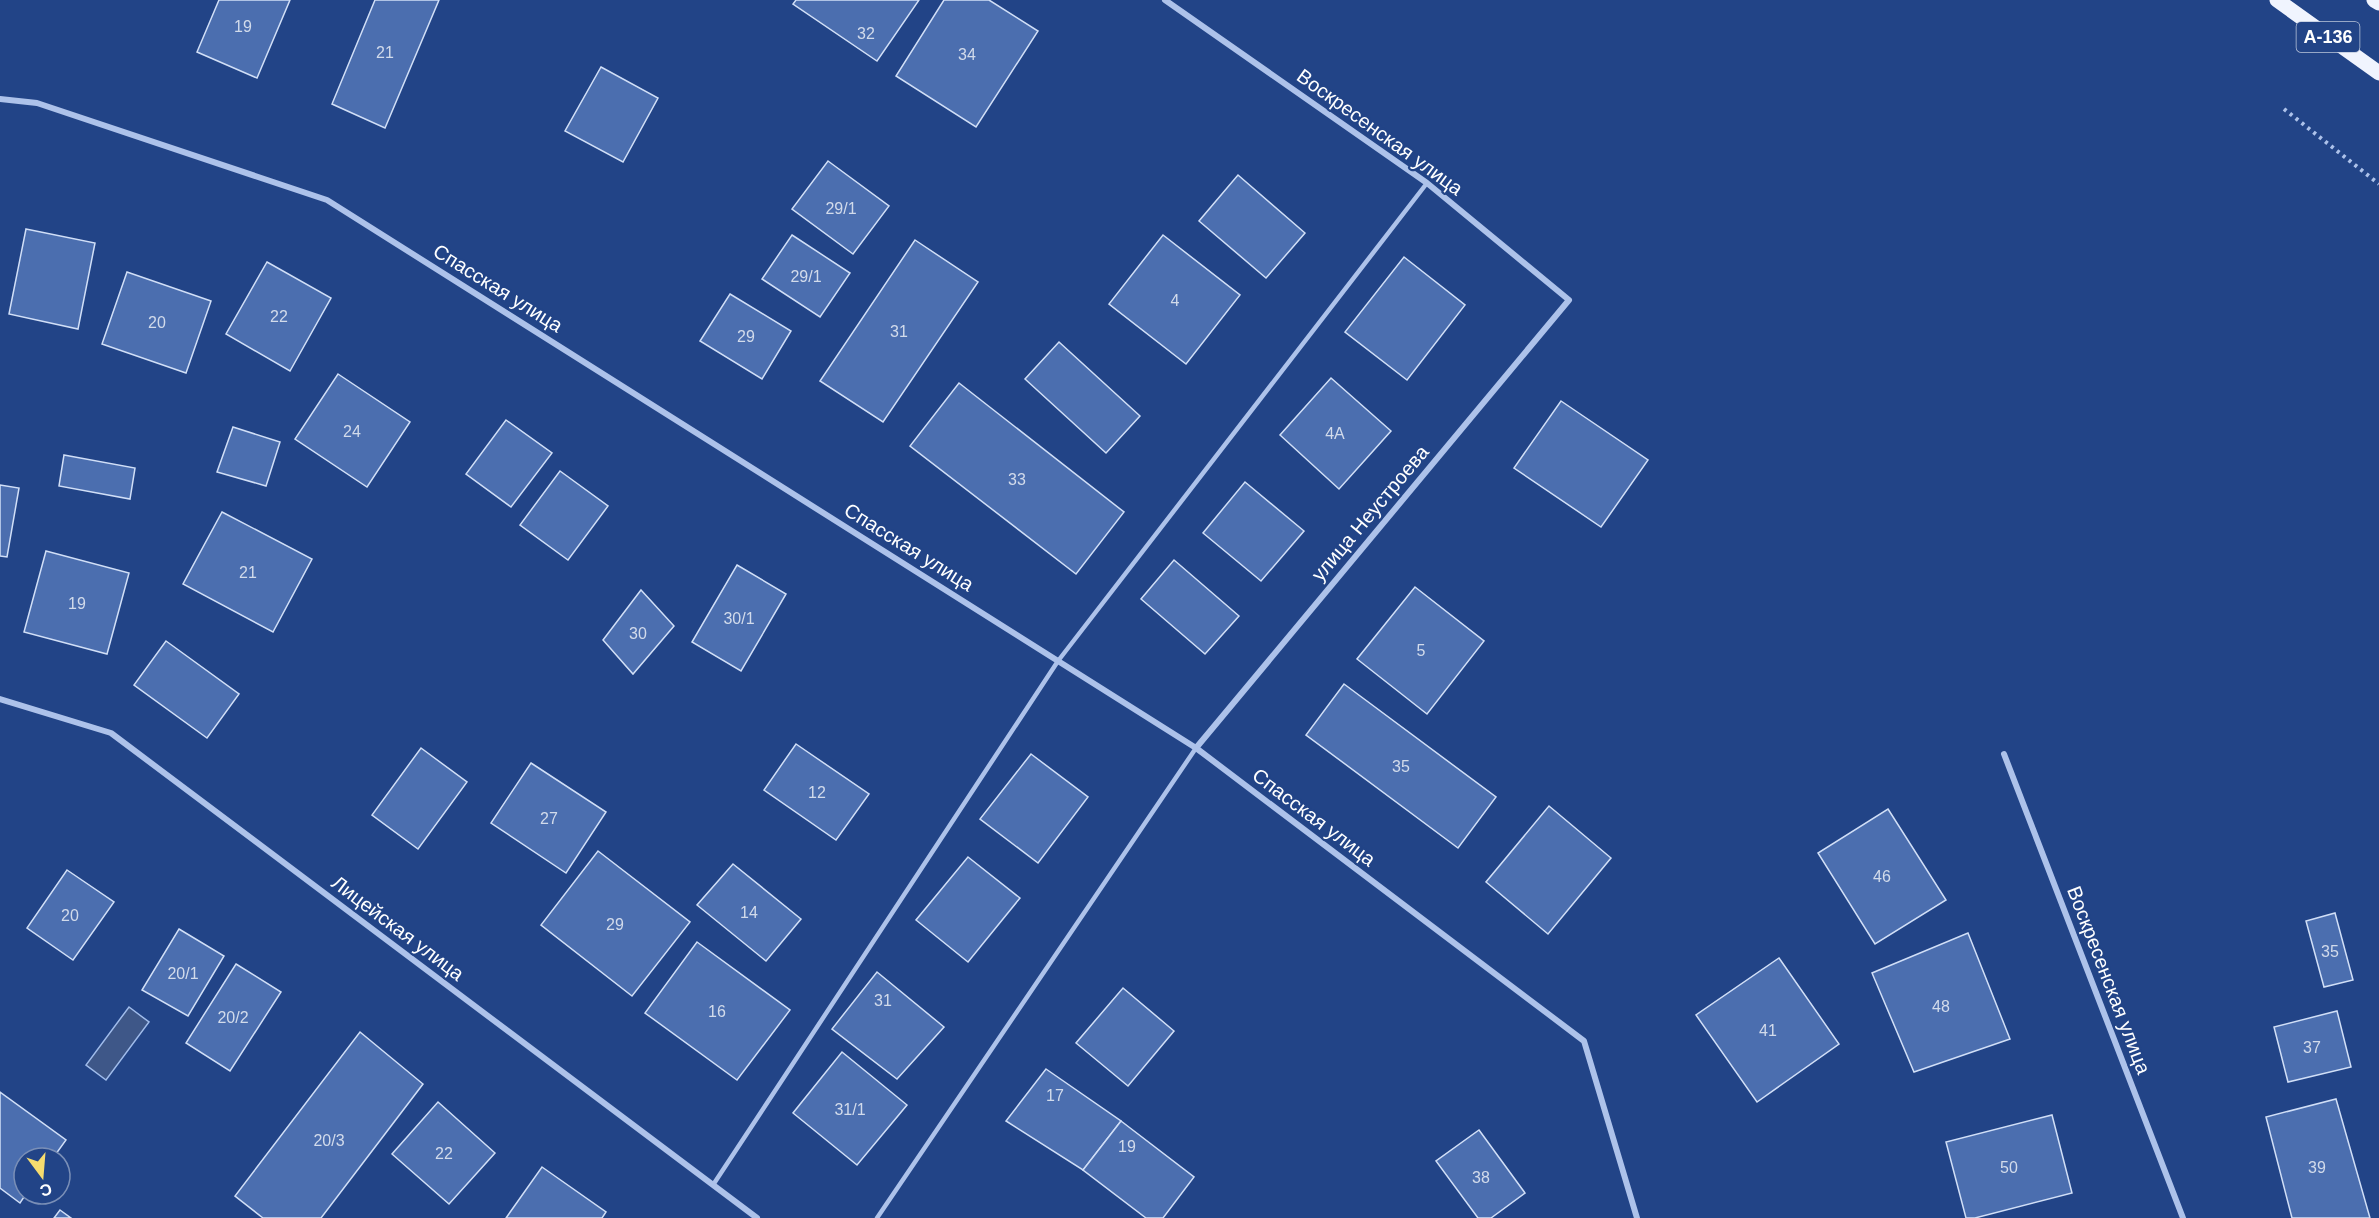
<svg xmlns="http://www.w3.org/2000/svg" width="2379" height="1218" viewBox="0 0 2379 1218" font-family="Arial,sans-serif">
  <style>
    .water { fill: #3e5788; stroke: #a0bceb; stroke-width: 1.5 }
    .building { fill: #4b6eaf; stroke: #d1dff7; stroke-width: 1.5 }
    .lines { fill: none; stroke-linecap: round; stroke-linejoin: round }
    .path { stroke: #adc2ea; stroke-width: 4; stroke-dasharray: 3 4.5; stroke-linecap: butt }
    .service { stroke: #adc2ea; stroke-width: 4.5 }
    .minor { stroke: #adc2ea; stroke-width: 6 }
    .primary { stroke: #f0f4fe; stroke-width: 15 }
    .labels { text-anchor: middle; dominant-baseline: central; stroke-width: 4.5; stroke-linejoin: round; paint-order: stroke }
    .number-label { font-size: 16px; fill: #d2dbeb }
    .shield { fill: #224487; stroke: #bdc7db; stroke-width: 1.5 }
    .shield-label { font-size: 18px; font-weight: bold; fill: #fff }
    .street-label { font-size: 20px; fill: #fff; stroke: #224487 }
  </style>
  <rect width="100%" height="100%" fill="#224487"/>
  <path class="water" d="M129,1007L149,1022L106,1080L86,1065Z"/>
  <g class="building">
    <path d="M219,0H290L257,78L197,52Z"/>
    <path d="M375,0H439L385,128L332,104Z"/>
    <path d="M796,0H919L877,61L793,4Z"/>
    <path d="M944,0H989L1038,31L976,127L896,76Z"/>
    <path d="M601,67L658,98L623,162L565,131Z"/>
    <path d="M828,161L889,206L853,254L792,209Z"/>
    <path d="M1238,175L1305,233L1266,278L1199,221Z"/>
    <path d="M26,229L95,243L78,329L9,314Z"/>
    <path d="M792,235L850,273L820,317L762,279Z"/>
    <path d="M1163,235L1240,295L1186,364L1109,304Z"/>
    <path d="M915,240L978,282L883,422L820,381Z"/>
    <path d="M1404,257L1465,305L1407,380L1345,332Z"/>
    <path d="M267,262L331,298L290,371L226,334Z"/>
    <path d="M127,272L211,301L186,373L102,344Z"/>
    <path d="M730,294L791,331L762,379L700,341Z"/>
    <path d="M1059,342L1140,416L1106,453L1025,379Z"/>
    <path d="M338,374L410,422L367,487L295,439Z"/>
    <path d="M1331,378L1391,431L1339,489L1280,435Z"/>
    <path d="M959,383L1124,512L1076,574L910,446Z"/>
    <path d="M1561,401L1648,460L1601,527L1514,468Z"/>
    <path d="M506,420L552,453L511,507L466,474Z"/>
    <path d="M233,427L280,442L266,486L217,472Z"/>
    <path d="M64,455L135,468L130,499L59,486Z"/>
    <path d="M560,471L608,506L568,560L520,525Z"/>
    <path d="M1245,482L1304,531L1261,581L1203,533Z"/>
    <path d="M0,485L19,488L7,557L0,556Z"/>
    <path d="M222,512L312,559L273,632L183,584Z"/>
    <path d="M46,551L129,573L107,654L24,632Z"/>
    <path d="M1174,560L1239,616L1205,654L1141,599Z"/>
    <path d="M737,565L786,594L741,671L692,642Z"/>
    <path d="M1415,587L1484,641L1427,714L1357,659Z"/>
    <path d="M641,590L674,626L633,674L603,640Z"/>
    <path d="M166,641L239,694L207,738L134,685Z"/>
    <path d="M1344,684L1496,797L1458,848L1306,735Z"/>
    <path d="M796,744L869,794L836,840L764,790Z"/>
    <path d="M421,748L467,782L418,849L372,815Z"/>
    <path d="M1031,754L1088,797L1038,863L980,819Z"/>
    <path d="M531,763L606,812L566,873L491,823Z"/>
    <path d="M1549,806L1611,858L1548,934L1486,882Z"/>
    <path d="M1888,809L1946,900L1875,944L1818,853Z"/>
    <path d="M598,851L690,922L632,996L541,925Z"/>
    <path d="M968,857L1020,898L968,962L916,920Z"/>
    <path d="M733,864L801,919L766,961L697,905Z"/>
    <path d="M67,870L114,902L73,960L27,928Z"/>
    <path d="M2335,913L2353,980L2324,987L2306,921Z"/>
    <path d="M179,929L224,956L188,1016L142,990Z"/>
    <path d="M1968,933L2010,1039L1914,1072L1872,973Z"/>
    <path d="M697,942L790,1010L737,1080L645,1013Z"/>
    <path d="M1779,958L1839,1044L1757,1102L1696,1015Z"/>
    <path d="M236,964L281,992L230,1071L186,1043Z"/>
    <path d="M877,972L944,1027L897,1079L832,1029Z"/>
    <path d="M1123,988L1174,1031L1128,1086L1076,1043Z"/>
    <path d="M2337,1011L2351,1067L2288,1082L2274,1027Z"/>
    <path d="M360,1032L423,1084L321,1218H263L235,1196Z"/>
    <path d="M842,1052L907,1105L857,1165L793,1113Z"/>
    <path d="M1046,1069L1121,1121L1083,1170L1006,1121Z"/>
    <path d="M0,1092L66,1140L53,1158H24V1194H26L20,1203L0,1188Z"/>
    <path d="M2336,1099L2370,1218H2292L2266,1117Z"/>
    <path d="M438,1102L495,1153L449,1204L392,1154Z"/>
    <path d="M2052,1115L2072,1193L1975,1218H1966L1946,1142Z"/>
    <path d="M1121,1121L1194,1177L1163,1218H1146L1083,1170Z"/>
    <path d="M1479,1130L1525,1193L1491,1218H1478L1436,1161Z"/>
    <path d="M542,1167L606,1212L602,1218H506Z"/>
    <path d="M60,1210L71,1218H54Z"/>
  </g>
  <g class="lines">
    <path class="path" d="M2284,109L2379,184"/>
    <g class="service">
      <path d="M713,1185L1058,661L1427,183"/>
      <path d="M877,1218L1196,748"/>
    </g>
    <g class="minor">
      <path d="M1165,0L1427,183L1569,300L1196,748"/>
      <path d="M0,99L37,103L327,200L1196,748L1584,1041L1637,1218"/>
      <path d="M0,699L111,733L757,1218"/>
      <path d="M2004,754L2183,1218"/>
    </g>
    <g class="primary">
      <path d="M2277,0L2379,73"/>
      <path d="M2374,0L2379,3"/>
    </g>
  </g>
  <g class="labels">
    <g class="number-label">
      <text x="243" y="26">19</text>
      <text x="866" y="33">32</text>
      <text x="385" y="52">21</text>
      <text x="967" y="54">34</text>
      <text x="841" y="208">29/1</text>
      <text x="806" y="276">29/1</text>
      <text x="1175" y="300">4</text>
      <text x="279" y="316">22</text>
      <text x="157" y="322">20</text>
      <text x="899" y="331">31</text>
      <text x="746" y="336">29</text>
      <text x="352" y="431">24</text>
      <text x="1335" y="433">4А</text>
      <text x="1017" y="479">33</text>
      <text x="248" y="572">21</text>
      <text x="77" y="603">19</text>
      <text x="739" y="618">30/1</text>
      <text x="638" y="633">30</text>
      <text x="1421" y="650">5</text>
      <text x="1401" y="766">35</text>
      <text x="817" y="792">12</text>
      <text x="549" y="818">27</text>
      <text x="1882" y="876">46</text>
      <text x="749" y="912">14</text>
      <text x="70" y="915">20</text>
      <text x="615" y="924">29</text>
      <text x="2330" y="951">35</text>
      <text x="183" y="973">20/1</text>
      <text x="883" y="1000">31</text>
      <text x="1941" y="1006">48</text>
      <text x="717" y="1011">16</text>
      <text x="233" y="1017">20/2</text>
      <text x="1768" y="1030">41</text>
      <text x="2312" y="1047">37</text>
      <text x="1055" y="1095">17</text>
      <text x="850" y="1109">31/1</text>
      <text x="329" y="1140">20/3</text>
      <text x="1127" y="1146">19</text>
      <text x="444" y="1153">22</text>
      <text x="2009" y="1167">50</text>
      <text x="2317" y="1167">39</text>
      <text x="1481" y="1177">38</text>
    </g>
    <rect class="shield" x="2296.5" y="22" width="63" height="30" rx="4.5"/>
    <g class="shield-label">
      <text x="2328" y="37">А-136</text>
    </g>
    <g class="street-label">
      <text transform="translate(1380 132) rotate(36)">Воскресенская улица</text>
      <text transform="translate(498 288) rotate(32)">Спасская улица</text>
      <text transform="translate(1370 513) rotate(-50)">улица Неустроева</text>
      <text transform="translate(909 547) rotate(32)">Спасская улица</text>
      <text transform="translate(1314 817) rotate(37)">Спасская улица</text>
      <text transform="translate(398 928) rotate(37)">Лицейская улица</text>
      <text transform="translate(2109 980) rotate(69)">Воскресенская улица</text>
    </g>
  </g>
  <g transform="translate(42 1176) rotate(164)"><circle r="28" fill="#224487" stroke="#7a8fb7" stroke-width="1.5"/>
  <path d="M0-4.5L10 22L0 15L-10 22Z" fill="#f6dc6f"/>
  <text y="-9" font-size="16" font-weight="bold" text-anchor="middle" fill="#ffffff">С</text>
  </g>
</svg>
